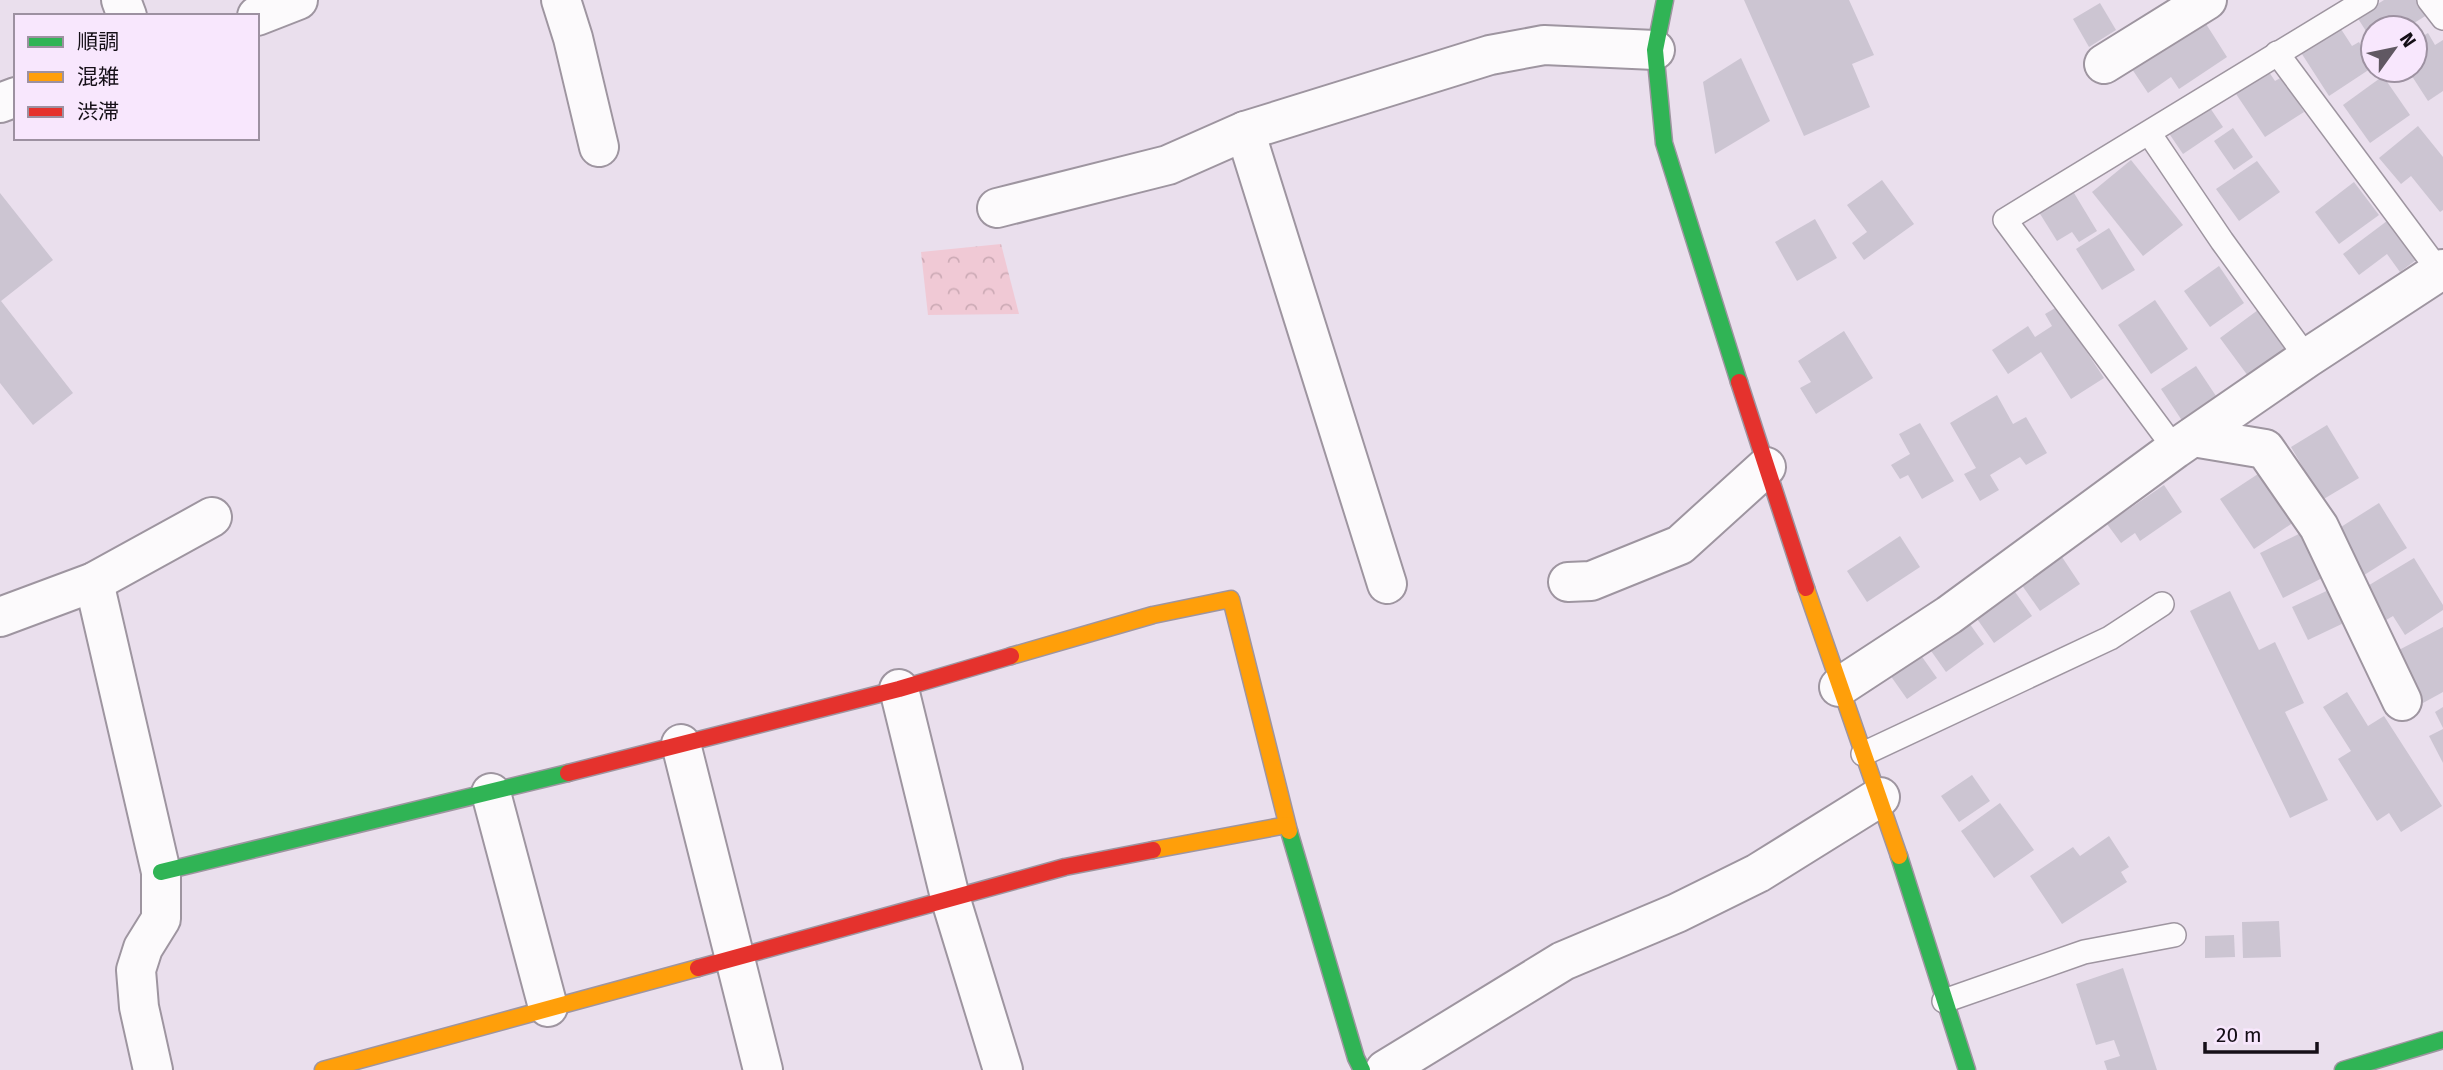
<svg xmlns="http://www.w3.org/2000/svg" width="2443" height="1070" viewBox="0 0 2443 1070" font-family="'Fira Sans','Noto Sans JP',sans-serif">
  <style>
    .park { fill: url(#park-crowns) }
    .building { fill: #ccc5d2 }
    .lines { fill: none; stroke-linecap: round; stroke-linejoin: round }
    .lane-casing { stroke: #9e95a0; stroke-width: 26 }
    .street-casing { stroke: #9e95a0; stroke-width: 42 }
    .fast-casing { stroke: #9e95a0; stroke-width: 19 }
    .slow-casing { stroke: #9e95a0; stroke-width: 19 }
    .jam-casing { stroke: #9e95a0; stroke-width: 19 }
    .lane { stroke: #fcfafc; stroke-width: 23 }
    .street { stroke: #fcfafc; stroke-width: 38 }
    .fast { stroke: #30b455; stroke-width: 16 }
    .slow { stroke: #ff9f0a; stroke-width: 16 }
    .jam { stroke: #e5322d; stroke-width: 16 }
  </style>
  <defs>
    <pattern id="park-crowns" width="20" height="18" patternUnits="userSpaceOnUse" patternTransform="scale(1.75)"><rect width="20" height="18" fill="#f0c9d5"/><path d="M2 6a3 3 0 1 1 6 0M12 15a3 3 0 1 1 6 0" fill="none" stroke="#cdabb6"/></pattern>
  </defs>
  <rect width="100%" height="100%" fill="#eadfed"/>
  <path class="park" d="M1001,244L1019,314L928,315L921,252Z"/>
  <g class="building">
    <path d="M1744,0H1849L1874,55L1852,64L1870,107L1804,136Z"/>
    <path d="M2384,0H2417L2427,15L2406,28H2373V42L2357,17Z"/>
    <path d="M2100,3L2116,30L2089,47L2073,19Z"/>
    <path d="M2201,16L2227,57L2179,89L2171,77L2148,93L2128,63Z"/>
    <path d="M2339,26L2352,46L2359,42L2373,67L2329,96L2300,51Z"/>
    <path d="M2428,33L2435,45L2443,40V91L2428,101L2408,70H2415V41Z"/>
    <path d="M1741,58L1770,121L1715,154L1703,82Z"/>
    <path d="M2267,69L2275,81L2282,77L2304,112L2265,137L2234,91Z"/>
    <path d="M2383,76L2410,115L2370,143L2343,105Z"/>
    <path d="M2206,102L2223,127L2183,154L2166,129Z"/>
    <path d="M2418,126L2443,157V210L2440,212L2411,176L2401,184L2379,158Z"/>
    <path d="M2233,128L2253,157L2234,170L2214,141Z"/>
    <path d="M2131,160L2183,225L2143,256L2092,192Z"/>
    <path d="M2257,161L2280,192L2239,221L2216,189Z"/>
    <path d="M1882,180L1914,224L1864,260L1852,243L1867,232L1847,205Z"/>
    <path d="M2354,182L2379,215L2339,244L2315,212Z"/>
    <path d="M2071,188L2097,231L2079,242L2072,232L2057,241L2037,209Z"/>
    <path d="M0,193L53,260L1,301L73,393L33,425L0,383Z"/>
    <path d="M1815,219L1837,258L1797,281L1775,242Z"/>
    <path d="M2387,221L2416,260L2400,272L2387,254L2359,275L2343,254Z"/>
    <path d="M2109,228L2135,270L2102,290L2076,249Z"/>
    <path d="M2219,266L2244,303L2210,327L2184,291Z"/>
    <path d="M2155,300L2188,349L2151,374L2118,325Z"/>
    <path d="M2057,307L2104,378L2071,399L2041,352L2008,374L1992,350L2028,326L2035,337L2052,326L2045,314Z"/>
    <path d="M2258,310L2286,348L2282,351L2285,355L2251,380L2220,338Z"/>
    <path d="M1844,331L1873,378L1816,414L1800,388L1811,382L1798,361Z"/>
    <path d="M2196,366L2220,402L2185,425L2161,389Z"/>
    <path d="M1997,395L2013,424L2026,417L2047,453L2026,465L2020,457L1990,475L1999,490L1980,501L1964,474L1976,468L1950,423Z"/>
    <path d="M1920,423L1954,481L1922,499L1908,475L1900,479L1891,465L1910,454L1899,434Z"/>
    <path d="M2327,425L2359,478L2322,500L2291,447Z"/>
    <path d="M2261,472L2294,522L2254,549L2220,499Z"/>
    <path d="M2164,485L2182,512L2140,541L2135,533L2121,543L2107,524Z"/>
    <path d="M2379,503L2407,548L2361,577L2333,532Z"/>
    <path d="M2307,530L2330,574L2283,598L2260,553Z"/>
    <path d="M1900,536L1920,567L1867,602L1847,571Z"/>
    <path d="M2060,554L2080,584L2040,611L2019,581Z"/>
    <path d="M2414,558L2443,605V610L2405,635L2393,616L2381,623L2361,590Z"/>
    <path d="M2333,588L2348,621L2308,640L2292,607Z"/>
    <path d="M2013,589L2032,616L1994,643L1975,616Z"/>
    <path d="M2230,591L2259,650L2275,642L2304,703L2285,712L2328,800L2290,818L2190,611Z"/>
    <path d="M1967,620L1984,644L1946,672L1929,648Z"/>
    <path d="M2443,627V692L2423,703L2395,652Z"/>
    <path d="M1920,654L1937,678L1907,699L1890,675Z"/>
    <path d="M2347,692L2368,726L2384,716L2442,806L2401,832L2389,813L2377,821L2338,759L2351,751L2323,707Z"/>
    <path d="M2443,707V728L2435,712Z"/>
    <path d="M2443,729V763L2429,736Z"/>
    <path d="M1972,775L1990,801L1959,822L1941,796Z"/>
    <path d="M2000,803L2034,850L1994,878L1961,831Z"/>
    <path d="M2109,836L2129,867L2121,872L2127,882L2062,924L2030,876L2073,847L2080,856Z"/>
    <path d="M2279,921L2281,957L2243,958L2242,922Z"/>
    <path d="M2234,935L2235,957L2205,958V936Z"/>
    <path d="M2123,968L2157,1070H2107L2104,1061L2120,1056L2114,1040L2096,1045L2076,984Z"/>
  </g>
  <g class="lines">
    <defs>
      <g id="lane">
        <path d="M2429,0L2443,18"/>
        <path d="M2277,53L2439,271"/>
        <path d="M2149,133L2222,241L2307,358"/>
        <path d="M2175,449L2005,220L2366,0"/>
        <path d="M1863,754L2110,638L2162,604"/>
        <path d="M1944,1001L2084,952L2174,935"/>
      </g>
      <g id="street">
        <path d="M121,0L127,16"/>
        <path d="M561,0L573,38L599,147"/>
        <path d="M257,16L298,0"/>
        <path d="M2104,64L2207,0"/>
        <path d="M0,103L16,97"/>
        <path d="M1245,131L1387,584"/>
        <path d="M997,208L1168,165L1245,131L1490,55L1544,45L1655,50"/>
        <path d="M2193,437L2265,449L2319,527L2402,701"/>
        <path d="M94,582L161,872V919L143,948L136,970L139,1007L153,1070"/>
        <path d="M1568,582L1591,581L1680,545L1766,467"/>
        <path d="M0,617L94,582L212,517"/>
        <path d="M1839,687L1949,615L2175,449L2307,358L2443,269"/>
        <path d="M899,689L950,897L1003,1070"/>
        <path d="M681,744L763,1070"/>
        <path d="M491,793L548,1007"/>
        <path d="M1385,1070L1563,961L1677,913L1758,873L1880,797"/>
      </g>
      <g id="fast">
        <path d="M1665,0L1655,50L1664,143L1739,382"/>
        <path d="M1289,831L1356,1058L1362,1070"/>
        <path d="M1899,856L1967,1070"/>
        <path d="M161,872L568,773"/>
        <path d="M2343,1070L2443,1040"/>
      </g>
      <g id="slow">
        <path d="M1806,588L1899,856"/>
        <path d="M1011,656L1153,615L1231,599L1289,831"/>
        <path d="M1153,850L1287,825"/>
        <path d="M323,1070L698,968"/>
      </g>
      <g id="jam">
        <path d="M1739,382L1806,588"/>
        <path d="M568,773L899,689L1011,656"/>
        <path d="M698,968L1065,867L1153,850"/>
      </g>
    </defs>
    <use href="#lane" class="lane-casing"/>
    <use href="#street" class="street-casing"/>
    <use href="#fast" class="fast-casing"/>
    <use href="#slow" class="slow-casing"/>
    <use href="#jam" class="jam-casing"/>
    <use href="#lane" class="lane"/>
    <use href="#street" class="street"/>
    <use href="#fast" class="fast"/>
    <use href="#slow" class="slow"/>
    <use href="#jam" class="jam"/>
  </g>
  <rect x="14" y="14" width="245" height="126" fill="#f8e7fd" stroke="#9d91a1" stroke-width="2"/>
  <rect x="28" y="37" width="35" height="10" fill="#30b455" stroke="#9d91a1" stroke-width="2"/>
  <text x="77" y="49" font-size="21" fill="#150f17">順調</text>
  <rect x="28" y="72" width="35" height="10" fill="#ff9f0a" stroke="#9d91a1" stroke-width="2"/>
  <text x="77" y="84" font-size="21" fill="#150f17">混雑</text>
  <rect x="28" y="107" width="35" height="10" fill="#e5322d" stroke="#9d91a1" stroke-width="2"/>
  <text x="77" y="119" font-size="21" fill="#150f17">渋滞</text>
  <g transform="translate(2394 49) rotate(57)"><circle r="33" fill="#f8e7fd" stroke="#9d91a1" stroke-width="2"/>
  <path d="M0-5L12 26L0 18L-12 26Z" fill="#605862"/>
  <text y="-10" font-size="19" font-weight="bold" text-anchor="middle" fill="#150f17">N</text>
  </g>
  <path d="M2205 1042v10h112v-10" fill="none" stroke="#150f17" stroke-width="3.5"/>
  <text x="2216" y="1042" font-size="21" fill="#150f17" stroke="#f8e7fd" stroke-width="5" paint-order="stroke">20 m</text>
</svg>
